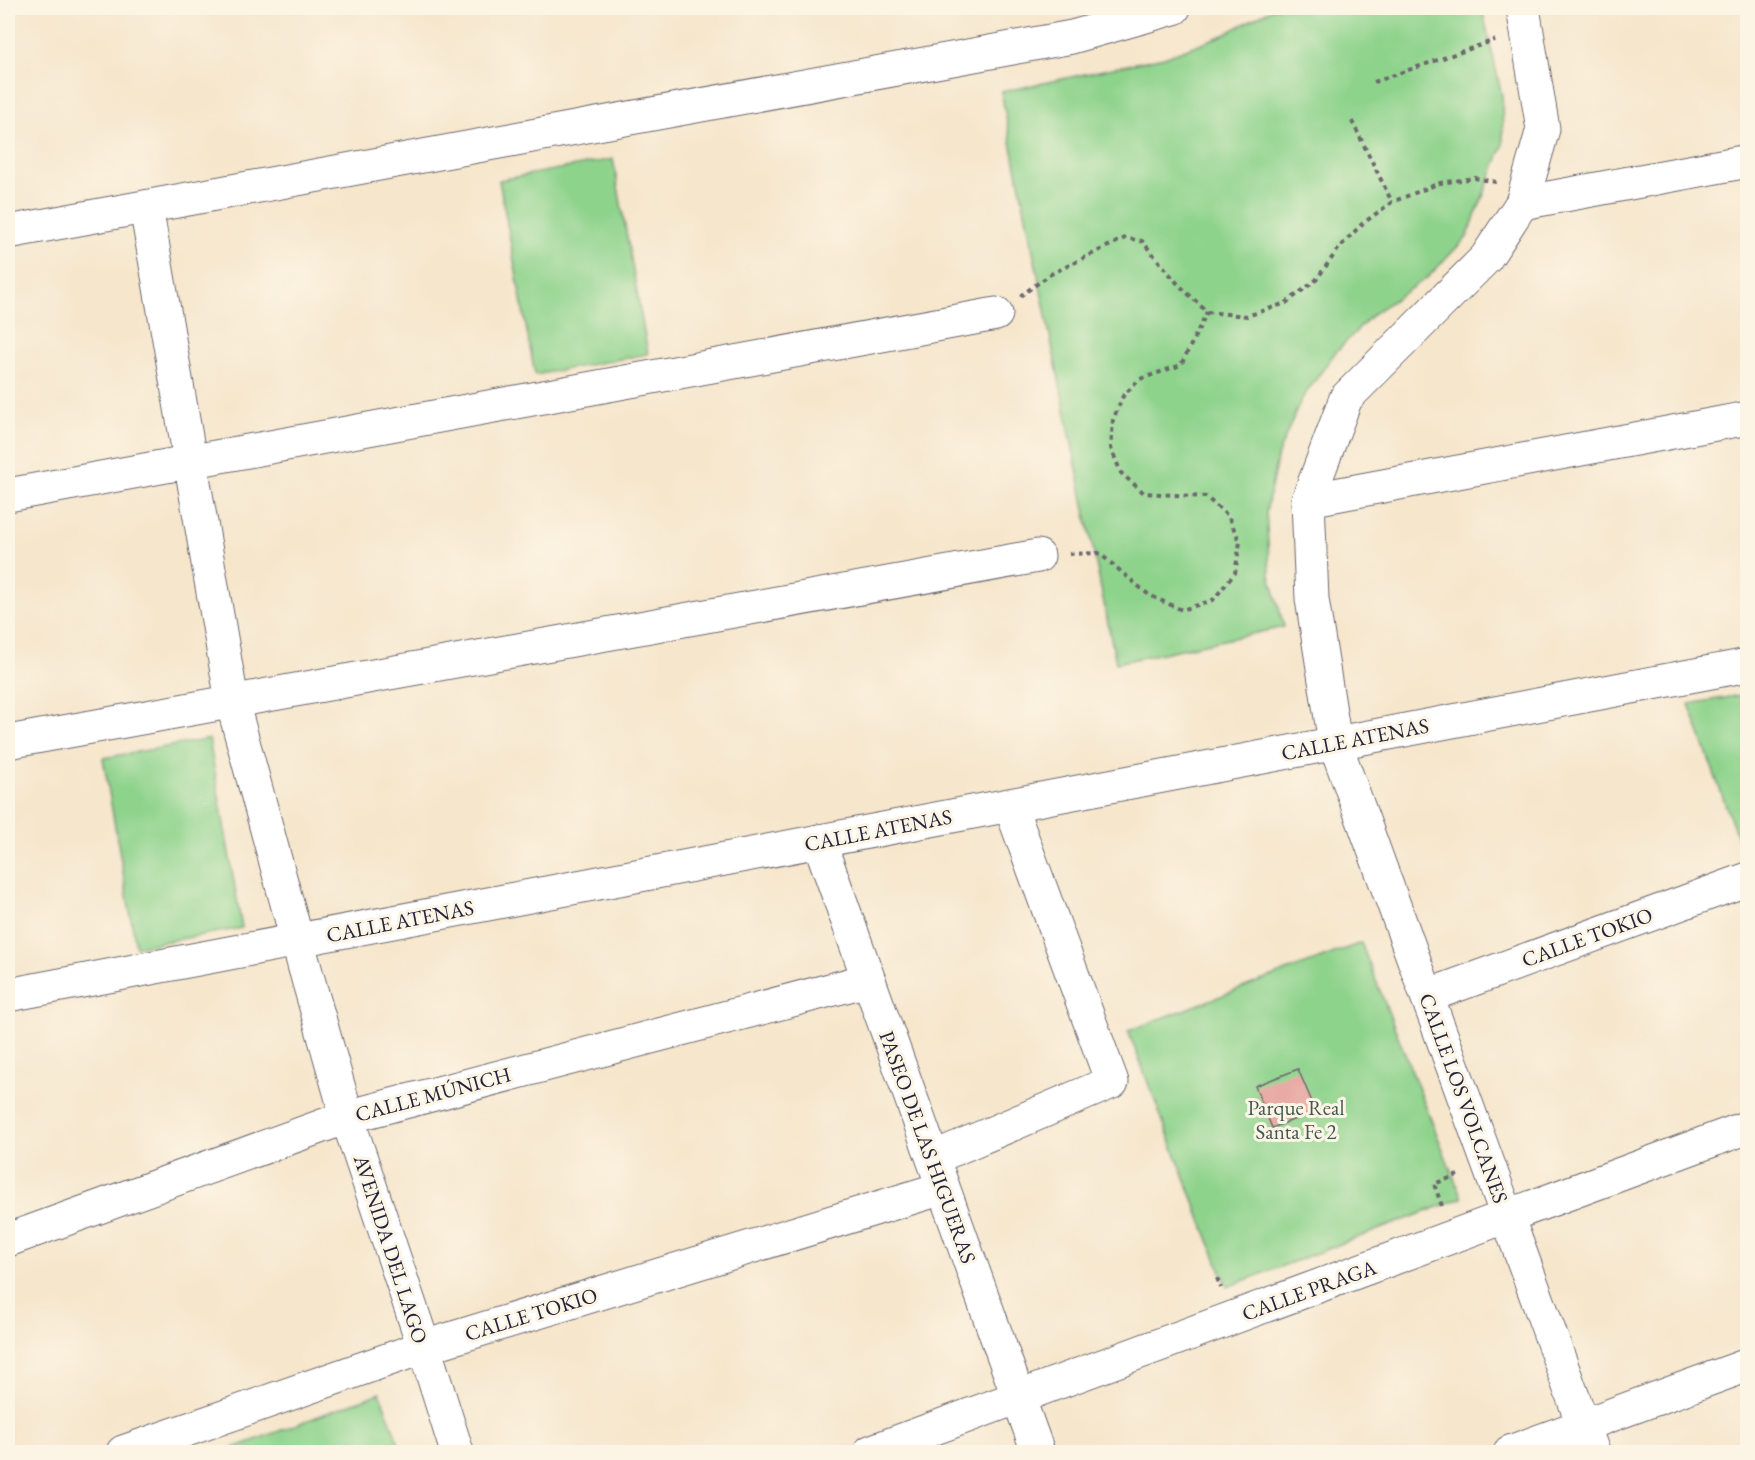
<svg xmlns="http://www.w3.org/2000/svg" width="1755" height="1460" viewBox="0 0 1755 1460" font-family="'EB Garamond',serif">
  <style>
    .green { fill: #8ed38c; stroke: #587a64; stroke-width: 1.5 }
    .building { fill: #e7a39f }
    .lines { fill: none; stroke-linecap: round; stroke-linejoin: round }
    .street-casing { stroke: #6c676e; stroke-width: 35 }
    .path { stroke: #6c676e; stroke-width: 4; stroke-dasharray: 4.5 4.5; stroke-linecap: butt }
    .street { stroke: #fff; stroke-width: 33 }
    .labels { text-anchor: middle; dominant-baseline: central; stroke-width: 6; stroke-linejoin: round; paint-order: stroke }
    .street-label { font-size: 21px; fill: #22223b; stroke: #fcf5e5 }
    .park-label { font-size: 21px; fill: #425753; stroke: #fcf5e5 }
  </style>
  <rect width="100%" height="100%" fill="#fcf5e5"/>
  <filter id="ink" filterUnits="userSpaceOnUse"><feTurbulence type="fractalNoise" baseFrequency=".0167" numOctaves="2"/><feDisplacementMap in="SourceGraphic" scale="12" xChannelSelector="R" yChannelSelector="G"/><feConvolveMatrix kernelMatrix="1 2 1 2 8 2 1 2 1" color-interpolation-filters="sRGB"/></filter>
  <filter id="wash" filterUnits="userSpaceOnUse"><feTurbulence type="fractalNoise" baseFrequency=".008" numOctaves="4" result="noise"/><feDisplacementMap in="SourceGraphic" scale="24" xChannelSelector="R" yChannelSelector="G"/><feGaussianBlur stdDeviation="1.35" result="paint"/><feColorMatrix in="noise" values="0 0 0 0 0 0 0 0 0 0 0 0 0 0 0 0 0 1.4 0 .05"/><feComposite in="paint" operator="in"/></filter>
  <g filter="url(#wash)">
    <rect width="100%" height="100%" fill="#f6e6cc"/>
    <g class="green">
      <path d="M1274,8H1482L1502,96L1503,145L1467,237L1428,277L1374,313L1334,354L1301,400L1278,454L1266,512L1270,575L1284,627L1116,663L1001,92L1164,57L1221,36Z"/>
      <path d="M613,159L648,354L535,375L499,180Z"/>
      <path d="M1747,694V864L1689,704Z"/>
      <path d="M209,739L242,928L136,947L103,758Z"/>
      <path d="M1361,943L1462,1198L1227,1287L1128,1031Z"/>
      <path d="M380,1393L402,1452H223Z"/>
    </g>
    <g id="blocks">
      <path class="building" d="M1298,1069L1316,1111L1272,1128L1255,1086Z"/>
    </g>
  </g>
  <g filter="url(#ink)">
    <use href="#blocks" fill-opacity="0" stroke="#6c676e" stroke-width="1.5"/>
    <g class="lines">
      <defs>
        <g id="street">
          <path d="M1523,8L1543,129L1522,203L1486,258L1346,398L1308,500L1312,599L1335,743L1593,1452"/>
          <path d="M1522,203L1748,161"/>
          <path d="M146,207L232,701L297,940L347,1117L424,1347L457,1452"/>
          <path d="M8,232L1072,37L1174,8"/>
          <path d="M8,495L996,314"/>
          <path d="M1308,500L1748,418"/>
          <path d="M8,742L1038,556"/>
          <path d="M819,841L1038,1452"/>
          <path d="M8,995L1748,665"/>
          <path d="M1427,996L1748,879"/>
          <path d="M933,1158L1112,1082L1010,805"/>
          <path d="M8,1240L347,1117L868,980"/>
          <path d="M123,1452L424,1347L943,1188"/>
          <path d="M870,1452L1748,1127"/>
          <path d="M1510,1452L1748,1365"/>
        </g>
      </defs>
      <use href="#street" class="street-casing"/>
      <g class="path">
        <path d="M1374,82L1495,40"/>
        <path d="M1352,121L1392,202"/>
        <path d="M1020,296L1051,274L1125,238L1142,241L1178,284L1207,312L1247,316L1286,303L1316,280L1339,248L1362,224L1392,202L1440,183L1475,178L1496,182"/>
        <path d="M1069,554L1099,553L1149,595L1182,610L1213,600L1235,573L1240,542L1228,516L1206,497L1144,493L1121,473L1111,448L1113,420L1123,396L1140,379L1181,365L1207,312"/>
        <path d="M1442,1206L1434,1184L1458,1175"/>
        <path d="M1217,1278L1221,1288"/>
      </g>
      <use href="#street" class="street"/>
    </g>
  </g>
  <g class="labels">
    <g class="street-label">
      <text transform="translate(1355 739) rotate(-11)">CALLE ATENAS</text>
      <text transform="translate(878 830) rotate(-11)">CALLE ATENAS</text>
      <text transform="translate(400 921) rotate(-11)">CALLE ATENAS</text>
      <text transform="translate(1587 937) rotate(-20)">CALLE TOKIO</text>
      <text transform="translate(433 1094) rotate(-15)">CALLE MÚNICH</text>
      <text transform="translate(1464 1098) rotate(70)">CALLE LOS VOLCANES</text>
      <text transform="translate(928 1147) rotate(70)">PASEO DE LAS HIGUERAS</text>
      <text transform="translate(391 1249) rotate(72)">AVENIDA DEL LAGO</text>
      <text transform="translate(1309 1290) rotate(-20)">CALLE PRAGA</text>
      <text transform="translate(531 1314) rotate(-17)">CALLE TOKIO</text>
    </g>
    <g class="park-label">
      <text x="1296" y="1107">Parque Real<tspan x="1296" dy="24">Santa Fe 2</tspan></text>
    </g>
  </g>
  <rect width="1755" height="1460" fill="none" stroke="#fcf5e5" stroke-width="30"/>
</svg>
